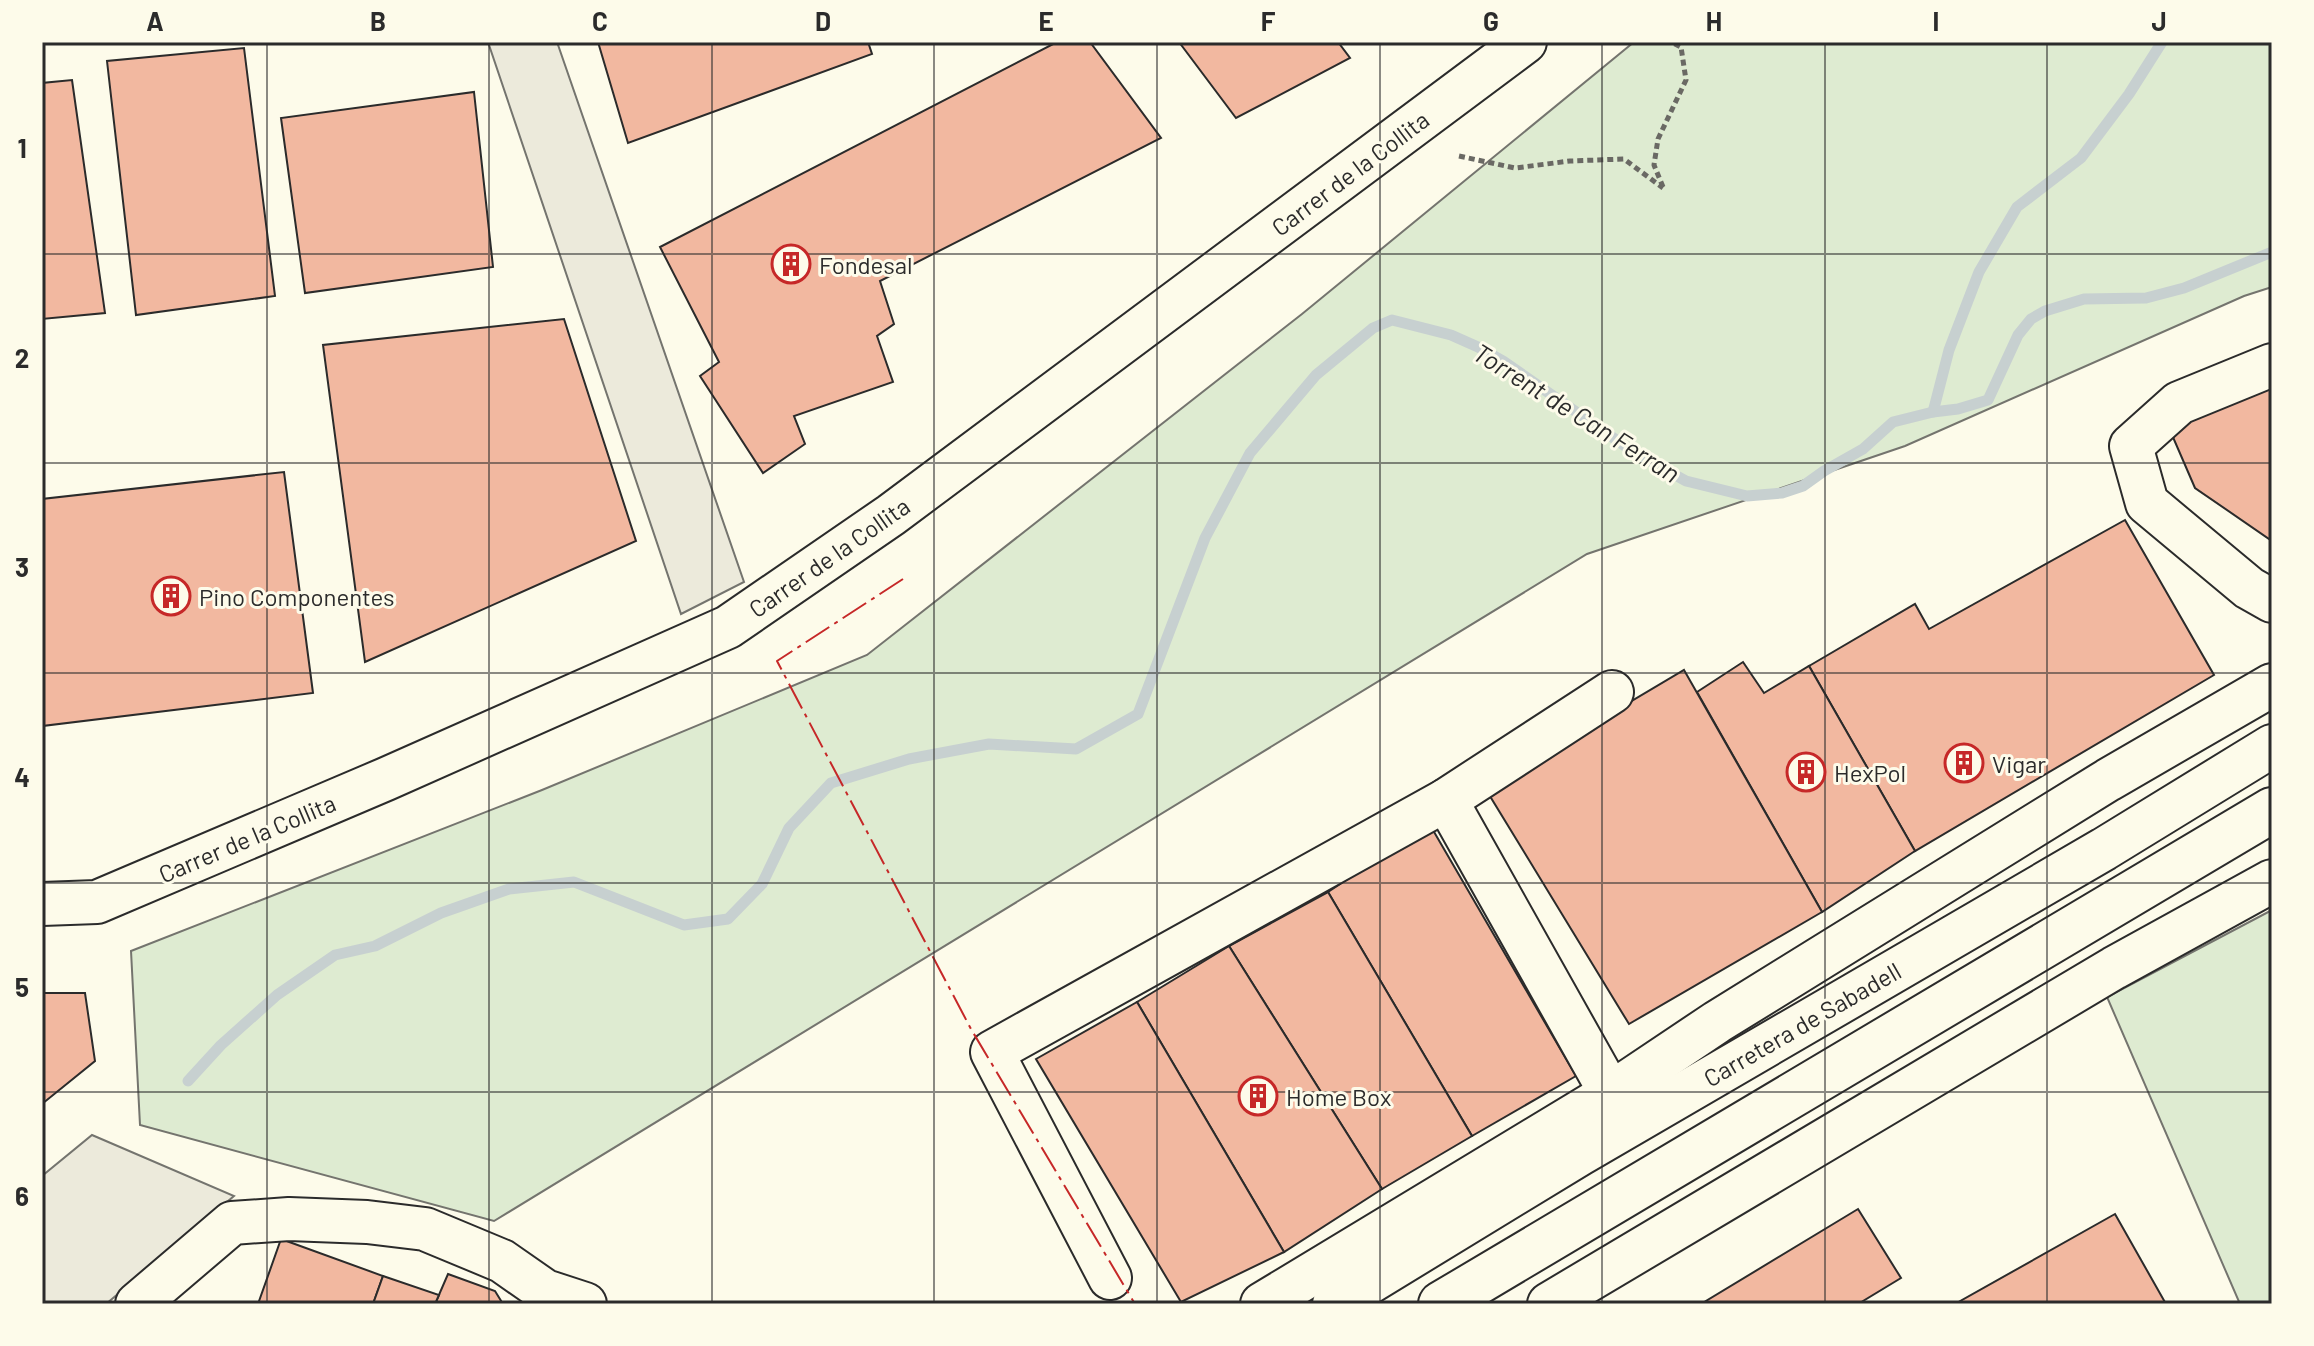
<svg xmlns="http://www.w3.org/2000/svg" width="2314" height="1346" viewBox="0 0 2314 1346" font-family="Barlow,sans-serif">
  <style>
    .green { fill: #deebd1; stroke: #74746e; stroke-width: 2 }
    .parking { fill: #eceadb; stroke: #74746e; stroke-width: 2 }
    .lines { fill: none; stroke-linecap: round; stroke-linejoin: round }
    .stream { stroke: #c7d0d0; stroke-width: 11 }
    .building { fill: #f2b8a0; stroke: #2b2b2b; stroke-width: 2 }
    .minor-casing { stroke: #2b2b2b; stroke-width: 46 }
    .major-casing { stroke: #2b2b2b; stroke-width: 48 }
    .path { stroke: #6a6964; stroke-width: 5; stroke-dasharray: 6 4; stroke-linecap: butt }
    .minor { stroke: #fdfbea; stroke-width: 42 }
    .major { stroke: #fdfbea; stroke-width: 44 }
    .power { stroke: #c62828; stroke-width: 2; stroke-dasharray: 28 6 4 6; stroke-linecap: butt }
    .grid { fill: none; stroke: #2b2b2b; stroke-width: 2; stroke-opacity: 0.55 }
    .labels { text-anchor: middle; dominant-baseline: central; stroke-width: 6; stroke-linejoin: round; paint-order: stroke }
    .street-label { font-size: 24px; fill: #2b2b2b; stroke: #fdfbea }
    .poi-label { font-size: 24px; fill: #2b2b2b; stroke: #fdfbea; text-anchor: start }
    .water-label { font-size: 26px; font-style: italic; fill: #2b2b2b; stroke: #fdfbea }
    .neatline { fill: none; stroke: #2b2b2b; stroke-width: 3 }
    .grid-label { font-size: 26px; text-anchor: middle; font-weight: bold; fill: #2b2b2b }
  </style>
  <rect width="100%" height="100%" fill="#fdfbea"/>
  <g class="green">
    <path d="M1634,42H2272V287L2244,296L1905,446L1587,554L494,1221L140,1125L131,951L542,790L867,655L1302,314Z"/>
    <path d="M2272,910V1304H2240L2107,997Z"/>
  </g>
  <g class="parking">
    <path d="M488,42H557L744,582L681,614Z"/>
    <path d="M92,1135L234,1196L106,1304H42V1176Z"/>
  </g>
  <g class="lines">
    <g class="stream">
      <path d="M1933,412L1949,350L1979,272L2017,207L2081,158L2129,94L2162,42"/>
      <path d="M188,1081L221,1045L277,995L335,955L375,946L441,913L509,889L574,882L684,925L728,919L762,884L789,828L831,783L909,759L989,744L1076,749L1138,714L1205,538L1250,453L1316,375L1373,328L1392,320L1451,335L1478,347L1503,361L1635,453L1686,481L1747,496L1782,493L1803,486L1824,471L1863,449L1893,422L1933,412L1958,409L1988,400L2018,335L2031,319L2045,311L2084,299L2146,298L2184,288L2272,252"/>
    </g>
  </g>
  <g class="building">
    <path d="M598,42H868L872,54L628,143Z"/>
    <path d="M1057,42H1090L1161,138L880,281L894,324L877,336L893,382L794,416L805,444L763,473L700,376L719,362L660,247Z"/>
    <path d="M1179,42H1338L1350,58L1236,118Z"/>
    <path d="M244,48L275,296L136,315L107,61Z"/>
    <path d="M72,80L105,313L42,319V83Z"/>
    <path d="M474,92L493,267L305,293L281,118Z"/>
    <path d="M564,319L636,541L365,662L323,345Z"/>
    <path d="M2272,382V541L2195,488L2169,428Z"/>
    <path d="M284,472L313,693L42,726V499Z"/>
    <path d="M2125,520L2214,675L1915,851L1809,666L1915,604L1929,629Z"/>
    <path d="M1743,662L1764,693L1809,666L1915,851L1822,912L1697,692Z"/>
    <path d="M1684,670L1822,912L1629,1024L1485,788Z"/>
    <path d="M1430,825L1576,1076L1472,1136L1328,892Z"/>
    <path d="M1328,892L1472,1136L1382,1189L1229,946Z"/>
    <path d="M1229,946L1382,1189L1284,1252L1137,1002Z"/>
    <path d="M42,993H85L95,1061L42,1104Z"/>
    <path d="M1137,1002L1284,1252L1181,1302L1036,1059Z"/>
    <path d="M1858,1209L1901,1278L1858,1304H1701Z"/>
    <path d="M2115,1214L2166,1304H1955Z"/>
    <path d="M281,1239L383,1276L373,1304H258Z"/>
    <path d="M448,1274L495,1291L503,1304H435Z"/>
    <path d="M383,1276L439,1295L435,1304H373Z"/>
  </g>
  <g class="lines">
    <defs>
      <g id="minor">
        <path d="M2272,365L2179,403L2131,446L2147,503L2249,588L2272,601"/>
        <path d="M1446,800L1624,1117"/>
        <path d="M42,904L97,902L386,779L728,627L891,515L1525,42"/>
        <path d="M1110,1278L992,1052L1446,800L1612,692"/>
        <path d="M137,1304L232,1223L289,1219L367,1222L425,1229L502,1261L545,1291L585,1304"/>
        <path d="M1262,1304L1611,1093L1717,1022L2108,780L2272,685"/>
        <path d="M1334,1304L1580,1154L2104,849L2272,746"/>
        <path d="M1549,1304L2114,968L2272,881"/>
      </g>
      <path id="major" d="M1441,1304L2272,810"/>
    </defs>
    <use href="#minor" class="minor-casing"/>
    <use href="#major" class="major-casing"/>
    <g class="path">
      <path d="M1459,156L1515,168L1570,161L1624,159L1663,188"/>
      <path d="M1663,187L1654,165L1658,139L1686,80L1681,47L1671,42"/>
    </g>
    <use href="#minor" class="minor"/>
    <use href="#major" class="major"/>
    <path class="power" d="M903,579L777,661L971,1029L1135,1304"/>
  </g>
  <path class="grid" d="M267,42V1304M489,42V1304M712,42V1304M934,42V1304M1157,42V1304M1380,42V1304M1602,42V1304M1825,42V1304M2047,42V1304M42,254H2272M42,463H2272M42,673H2272M42,883H2272M42,1092H2272"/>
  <defs>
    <symbol id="building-ring" viewBox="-11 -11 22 22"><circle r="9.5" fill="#fdfbea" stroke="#c62828" stroke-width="1.5"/><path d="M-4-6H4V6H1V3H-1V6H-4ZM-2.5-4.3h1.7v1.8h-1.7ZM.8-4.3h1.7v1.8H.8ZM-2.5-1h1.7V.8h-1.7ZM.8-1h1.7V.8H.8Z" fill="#c62828"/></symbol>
  </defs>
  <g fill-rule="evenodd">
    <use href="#building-ring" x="769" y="242" width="44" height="44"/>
    <use href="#building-ring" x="149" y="574" width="44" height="44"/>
    <use href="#building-ring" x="1942" y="741" width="44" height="44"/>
    <use href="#building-ring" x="1784" y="750" width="44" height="44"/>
    <use href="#building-ring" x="1236" y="1074" width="44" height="44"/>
  </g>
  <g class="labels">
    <g class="street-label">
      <text transform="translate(1350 173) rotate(-37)">Carrer de la Collita</text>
      <text transform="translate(829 557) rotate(-35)">Carrer de la Collita</text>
      <text transform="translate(247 838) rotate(-23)">Carrer de la Collita</text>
      <text transform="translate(1802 1024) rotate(-30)">Carretera de Sabadell</text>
    </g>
    <g class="poi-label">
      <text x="819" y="264">Fondesal</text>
      <text x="199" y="596">Pino Componentes</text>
      <text x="1992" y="763">Vigar</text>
      <text x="1834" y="772">HexPol</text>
      <text x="1286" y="1096">Home Box</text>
    </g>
    <g class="water-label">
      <text transform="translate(1577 412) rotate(32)">Torrent de Can Ferran</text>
    </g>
  </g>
  <rect width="2314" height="1346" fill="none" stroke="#fdfbea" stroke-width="88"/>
  <rect x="44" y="44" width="2226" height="1258" class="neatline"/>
  <g class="grid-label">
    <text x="155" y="31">A</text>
    <text x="378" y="31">B</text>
    <text x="600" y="31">C</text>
    <text x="823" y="31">D</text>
    <text x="1046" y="31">E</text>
    <text x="1268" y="31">F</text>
    <text x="1491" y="31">G</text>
    <text x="1714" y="31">H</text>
    <text x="1936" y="31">I</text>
    <text x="2159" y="31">J</text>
    <text x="22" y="158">1</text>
    <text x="22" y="368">2</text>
    <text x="22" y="577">3</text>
    <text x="22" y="787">4</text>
    <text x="22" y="997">5</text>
    <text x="22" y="1206">6</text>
  </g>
</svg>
